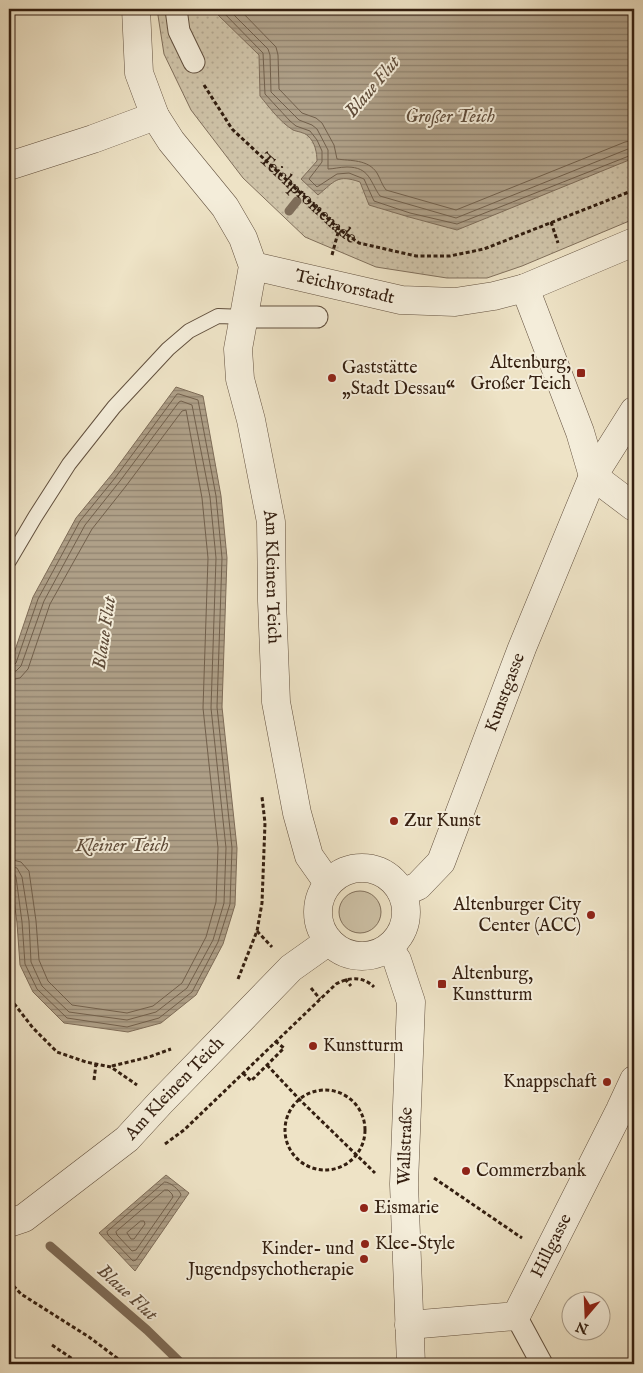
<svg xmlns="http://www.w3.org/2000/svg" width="643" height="1373" viewBox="0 0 643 1373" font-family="'IM FELL English',serif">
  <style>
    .grass { fill: #cec2a7; stroke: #81705c }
    .park { fill: url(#park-dots); stroke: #81705c }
    .water { fill: url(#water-rules); stroke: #7e6c58 }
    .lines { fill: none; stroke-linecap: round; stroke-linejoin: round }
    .shore { stroke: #72604c; stroke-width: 1 }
    .stream { stroke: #7e6c58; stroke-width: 9 }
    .service-casing { stroke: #62503e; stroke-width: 16 }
    .pedestrian-casing { stroke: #62503e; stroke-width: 23 }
    .minor-casing { stroke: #62503e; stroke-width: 29 }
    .tertiary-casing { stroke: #62503e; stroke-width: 29 }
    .path { stroke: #341f10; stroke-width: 3; stroke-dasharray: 4 2.5; stroke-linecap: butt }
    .service { stroke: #f4edda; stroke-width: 14 }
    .pedestrian { stroke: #f4edda; stroke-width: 21 }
    .minor { stroke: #f4edda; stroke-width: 28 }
    .tertiary { stroke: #f4edda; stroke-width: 28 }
    .poi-dot { fill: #8f2418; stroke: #f4edda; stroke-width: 2 }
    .labels { text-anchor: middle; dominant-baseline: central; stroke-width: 4; stroke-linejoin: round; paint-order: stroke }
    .street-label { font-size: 18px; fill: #341f10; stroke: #f4edda }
    .poi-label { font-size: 18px; fill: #341f10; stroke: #f4edda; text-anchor: start }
    .water-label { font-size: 19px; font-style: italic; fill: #5f4c3a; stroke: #f4edda }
  </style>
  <defs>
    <pattern id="park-dots" width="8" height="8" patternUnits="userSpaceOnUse" patternTransform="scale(1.25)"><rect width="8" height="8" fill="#cec2a7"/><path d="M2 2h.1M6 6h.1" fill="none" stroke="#b2a68f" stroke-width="1.8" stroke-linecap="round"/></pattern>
    <pattern id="water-rules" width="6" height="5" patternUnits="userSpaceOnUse" patternTransform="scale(1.25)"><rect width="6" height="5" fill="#afa088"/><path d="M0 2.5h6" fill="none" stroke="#8f826e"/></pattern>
  </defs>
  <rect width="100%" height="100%" fill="#eee3c6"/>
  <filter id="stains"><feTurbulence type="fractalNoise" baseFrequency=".004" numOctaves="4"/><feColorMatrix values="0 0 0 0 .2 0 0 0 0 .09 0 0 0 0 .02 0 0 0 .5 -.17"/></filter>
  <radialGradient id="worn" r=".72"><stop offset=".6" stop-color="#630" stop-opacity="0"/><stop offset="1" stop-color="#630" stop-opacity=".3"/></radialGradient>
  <circle class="grass" cx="360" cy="912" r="21"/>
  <path class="park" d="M157,9H634V219L522,266L487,278H447L376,267L305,237L243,178L191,110L164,54Z"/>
  <g class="water">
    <path d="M215,9H634V158L457,230L409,217L369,205L360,182C337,174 335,181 318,195L301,179L317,161C317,153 315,142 308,136C304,132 298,132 293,130C280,122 269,107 260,96L259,55L216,13Z"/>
    <path d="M176,387L203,396L221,496L227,558L222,707L237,848L235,905L223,944L196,995L161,1023L128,1032L64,1023L33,992L20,965L17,923L9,861V668L33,597L76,518L112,474Z"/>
    <path d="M166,1175L189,1193L135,1271L99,1233Z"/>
  </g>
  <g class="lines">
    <g class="shore">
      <path d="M220,9L263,53L265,94L290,121L296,126L310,131L317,140L322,151V162L309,179L317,187L337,174L349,173L364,179L374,201L410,213L457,224L634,154"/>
      <path d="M228,9L268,49L270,55L271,92L299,120L312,125L317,129L328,150V169C333,169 340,167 347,167C370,167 370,182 380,196L456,218L628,149L634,148"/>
      <path d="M239,9L276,47L278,55L279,89L302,113L316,118L322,123L334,145L337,159C350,161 368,159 377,173C380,178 382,185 386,190L456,210L625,142L634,140"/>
      <path d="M9,666H13L16,663L38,599L80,521L115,478L177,394H179L198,400L216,496L222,558L217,707L232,848L230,904L218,942L192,992L159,1018L127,1027L67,1018L37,989L25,964L22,922L16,877L14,873L9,872"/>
      <path d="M9,673L16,671L21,666L44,601L85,525L120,481L179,402L181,401L192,405L210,497L216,558L211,708L226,848L224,903L213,940L187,988L156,1012L127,1020L69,1012L42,986L31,962L29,921L22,877L17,868L9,866"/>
      <path d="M9,680L20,678L28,669L50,604L92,529L126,486L182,411L186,410L202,498L208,558L203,708L218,848L216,902L206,937L182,983L153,1006L127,1013L72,1005L48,981L39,960L36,921L29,871L21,862L9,859"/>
      <path d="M165,1182C170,1182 180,1190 181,1195L136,1260L133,1261L108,1235L107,1232Z"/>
      <path d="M165,1190H168L172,1194L173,1197L136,1250L132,1251L117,1235L116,1232Z"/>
      <path d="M141,1221H144L145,1224L134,1239H131L127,1233Z"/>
    </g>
    <g class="stream">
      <path d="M289,211L297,201"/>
      <path d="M50,1246L147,1330L182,1364"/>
    </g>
    <defs>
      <path id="service" d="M9,561L35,517L69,464L114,407L168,349L189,331L218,316L245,317"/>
      <g id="pedestrian">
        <path d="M176,9L179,31L194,62"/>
        <path d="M245,317H317"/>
        <path d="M516,1316L542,1364"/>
      </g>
      <g id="minor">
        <path d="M525,288L634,242"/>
        <path id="s2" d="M402,893L418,886L441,862L522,648L593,476L634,411"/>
        <path id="s3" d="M9,1223L24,1218L127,1139L160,1103L291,968L329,941"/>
        <path id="s4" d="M409,1325L516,1316L620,1110L634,1080"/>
      </g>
      <g id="tertiary">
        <path id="s5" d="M136,9L139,73L155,116L171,141L225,207L243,238L253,266L238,349L240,379L251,420L271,522L272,601L276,702L297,813L309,856L328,883"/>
        <path d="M9,166L93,139L155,116"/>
        <path id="s6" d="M253,266L401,300L455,302L494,296L525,288L580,432L593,476L634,507"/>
        <circle cx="362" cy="912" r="44"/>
        <path d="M389,948L397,960L411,1002L404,1184L411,1364"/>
      </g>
    </defs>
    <use href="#service" class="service-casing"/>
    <use href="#pedestrian" class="pedestrian-casing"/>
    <use href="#minor" class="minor-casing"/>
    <use href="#tertiary" class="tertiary-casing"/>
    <g class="path">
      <path id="s1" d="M204,85L232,129L339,229L359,243L416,256H450L484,249L634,190"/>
      <path d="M551,222L558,243"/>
      <path d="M332,255L339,229"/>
      <path d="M257,931L272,947"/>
      <path d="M238,979L257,931L262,903L265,823L262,797"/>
      <path d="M345,979L351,986"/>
      <path d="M311,988L320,999"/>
      <path d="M9,1000L12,1001L33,1028L57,1052L86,1062L111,1067L137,1085"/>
      <path d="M267,1065L299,1099L375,1173"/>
      <path d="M112,1066L149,1057L171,1049"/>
      <path d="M243,1073L251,1081L284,1048L275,1041"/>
      <path d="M94,1080L96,1064"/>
      <circle cx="325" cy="1130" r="40"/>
      <path d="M165,1144L184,1130L336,984C349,977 363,976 374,987"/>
      <path d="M434,1178L522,1238"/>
      <path d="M9,1281L21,1294L89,1337L125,1364"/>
      <path d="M52,1345L80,1364"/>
    </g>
    <use href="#service" class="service"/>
    <use href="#pedestrian" class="pedestrian"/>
    <use href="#minor" class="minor"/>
    <use href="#tertiary" class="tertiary"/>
  </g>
  <g class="poi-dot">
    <rect x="576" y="368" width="10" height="10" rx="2.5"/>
    <circle cx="332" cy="378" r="5"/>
    <circle cx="394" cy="821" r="5"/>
    <circle cx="591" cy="915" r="5"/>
    <rect x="437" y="979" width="10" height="10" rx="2.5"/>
    <circle cx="313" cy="1046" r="5"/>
    <circle cx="607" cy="1082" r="5"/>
    <circle cx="466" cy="1171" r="5"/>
    <circle cx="364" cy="1208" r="5"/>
    <circle cx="365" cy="1244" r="5"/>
    <circle cx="364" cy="1259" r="5"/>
  </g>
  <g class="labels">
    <g class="street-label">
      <text stroke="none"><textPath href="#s1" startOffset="155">Teichpromenade</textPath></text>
      <text stroke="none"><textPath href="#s6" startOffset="94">Teichvorstadt</textPath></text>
      <text stroke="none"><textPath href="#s5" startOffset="606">Am Kleinen Teich</textPath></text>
      <text stroke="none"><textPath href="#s2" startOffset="232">Kunstgasse</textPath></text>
      <text stroke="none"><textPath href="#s3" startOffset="215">Am Kleinen Teich</textPath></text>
      <text transform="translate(406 1146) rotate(-88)">Wallstraße</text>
      <text stroke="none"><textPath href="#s4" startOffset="186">Hillgasse</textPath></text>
    </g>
    <g class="poi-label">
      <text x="571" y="363" text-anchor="end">Altenburg,<tspan x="571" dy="21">Großer Teich</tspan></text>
      <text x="342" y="368">Gaststätte<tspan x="342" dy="21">„Stadt Dessau“</tspan></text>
      <text x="404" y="821">Zur Kunst</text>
      <text x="581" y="905" text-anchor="end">Altenburger City<tspan x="581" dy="21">Center (ACC)</tspan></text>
      <text x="452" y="974">Altenburg,<tspan x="452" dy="21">Kunstturm</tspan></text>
      <text x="323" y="1046">Kunstturm</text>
      <text x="597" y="1082" text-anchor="end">Knappschaft</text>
      <text x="476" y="1171">Commerzbank</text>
      <text x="374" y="1208">Eismarie</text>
      <text x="375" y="1244">Klee-Style</text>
      <text x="354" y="1249" text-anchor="end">Kinder- und<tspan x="354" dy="21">Jugendpsychotherapie</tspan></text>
    </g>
    <g class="water-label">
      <text transform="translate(373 87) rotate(-50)">Blaue Flut</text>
      <text x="450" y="117">Großer Teich</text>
      <text transform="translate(105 633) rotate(-82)">Blaue Flut</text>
      <text x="122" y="846">Kleiner Teich</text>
      <text transform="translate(127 1293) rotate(42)">Blaue Flut</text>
    </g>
  </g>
  <rect width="643" height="1373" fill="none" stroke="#eee3c6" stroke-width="30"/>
  <rect x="10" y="10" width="623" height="1353" fill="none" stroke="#341f10" stroke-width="2.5"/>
  <rect x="15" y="15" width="613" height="1343" fill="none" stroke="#341f10"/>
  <g transform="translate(586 1316) rotate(199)"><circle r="24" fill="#f4edda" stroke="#a79b89"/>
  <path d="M0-4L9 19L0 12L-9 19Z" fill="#8f2418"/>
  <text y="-8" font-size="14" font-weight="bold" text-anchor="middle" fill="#341f10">N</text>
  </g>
  <rect width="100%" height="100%" filter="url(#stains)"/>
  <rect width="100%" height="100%" fill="url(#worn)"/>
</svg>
